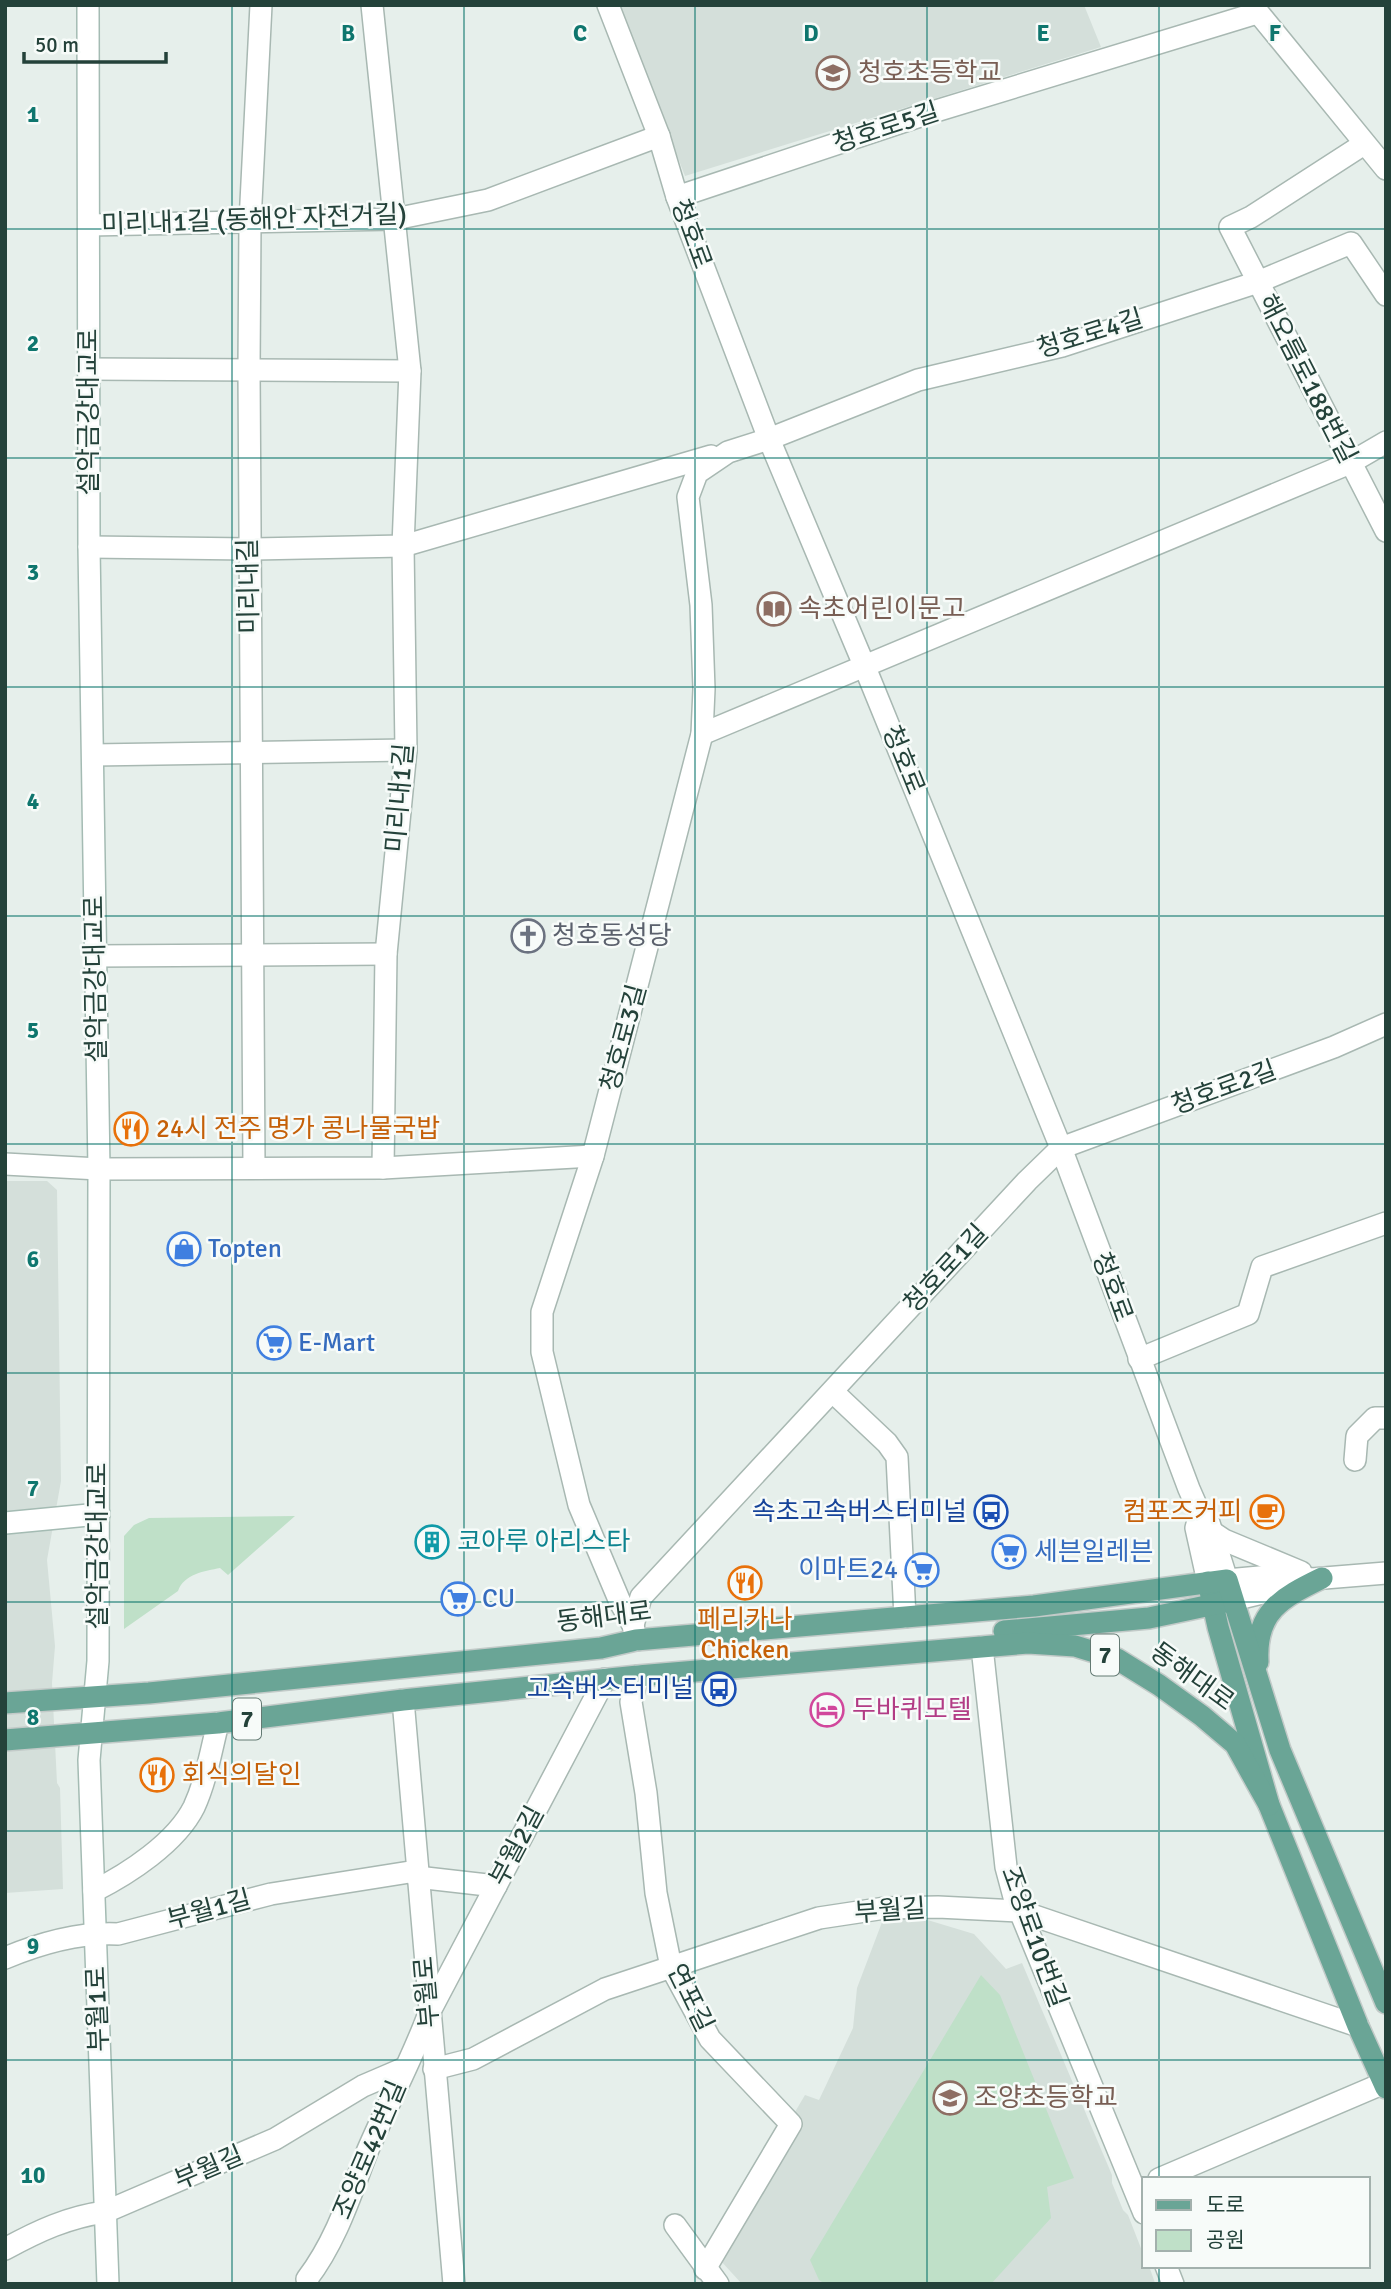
<svg xmlns="http://www.w3.org/2000/svg" width="1391" height="2289" viewBox="0 0 1391 2289" font-family="Signika,'Noto Sans KR',sans-serif">
  <style>
    .built { fill: #d4dfda }
    .green { fill: #bfe0c8 }
    .lines { fill: none; stroke-linecap: round; stroke-linejoin: round }
    .street-casing { stroke: #a8b8b2; stroke-width: 24 }
    .secondary-casing { stroke: #a4bbb3; stroke-width: 24 }
    .primary-casing { stroke: #c2cac8; stroke-width: 24 }
    .street { stroke: #fff; stroke-width: 21 }
    .secondary { stroke: #fff; stroke-width: 21 }
    .primary { stroke: #6aa596; stroke-width: 21 }
    .grid { fill: none; stroke: #0f766e; stroke-width: 2; stroke-opacity: 0.55 }
    .labels { text-anchor: middle; dominant-baseline: central; stroke-width: 5; stroke-linejoin: round; paint-order: stroke }
    .shield { fill: #f7fbf9; stroke: #637a73; stroke-width: 2 }
    .shield-label { font-size: 24px; font-weight: bold; fill: #24423a }
    .education-label { font-size: 26px; fill: #785e54; stroke: #f7fbf9; text-anchor: start }
    .street-label { font-size: 26px; fill: #24423a; stroke: #f7fbf9 }
    .worship-label { font-size: 26px; fill: #5b616d; stroke: #f7fbf9; text-anchor: start }
    .food-label { font-size: 26px; fill: #c56008; stroke: #f7fbf9; text-anchor: start }
    .shop-label { font-size: 26px; fill: #366cbe; stroke: #f7fbf9; text-anchor: start }
    .transit-label { font-size: 26px; fill: #164399; stroke: #f7fbf9; text-anchor: end }
    .culture-label { font-size: 26px; fill: #0d838f; stroke: #f7fbf9; text-anchor: start }
    .hotel-label { font-size: 26px; fill: #b23c85; stroke: #f7fbf9; text-anchor: start }
    .grid-label { font-size: 23px; text-anchor: middle; font-weight: bold; fill: #0f766e; stroke: #f7fbf9; stroke-width: 5; stroke-linejoin: round; paint-order: stroke }
  </style>
  <rect width="100%" height="100%" fill="#e6efeb"/>
  <g class="built">
    <path d="M619,5H1084L1101,47L685,176Z"/>
    <path d="M5,1181H47L57,1190L61,1481L47,1560L55,1646L52,1683L57,1783L60,1788L63,1889L5,1893Z"/>
    <path d="M901,1912L974,1934L1006,1969L1022,1963L1112,2175V2183L1123,2210L1128,2215L1144,2256V2266H1149L1155,2283L742,2284L720,2260L803,2127L795,2125L792,2117L805,2095L819,2100L853,2028L857,1988L884,1917Z"/>
  </g>
  <g class="green">
    <path d="M295,1516L228,1575L220,1568C205,1571 184,1574 178,1591L124,1629V1536L134,1525L149,1518Z"/>
    <path d="M981,1975L1000,1995L1074,2178L1047,2187L1051,2218L991,2284H825L819,2280L810,2260Z"/>
  </g>
  <g class="lines">
    <defs>
      <g id="street">
        <path d="M372,5L410,371L403,546L406,750L386,954L383,1168"/>
        <path d="M608,5L659,136L677,197L769,439L864,665L1061,1148L1189,1489L1200,1514L1209,1523L1227,1580L1280,1575L1312,1579L1386,1573"/>
        <path d="M1252,5L1386,169"/>
        <path d="M1364,144L1251,217L1230,227L1386,531"/>
        <path d="M677,197L926,114L1257,13"/>
        <path d="M89,225L395,219L488,200L659,136"/>
        <path d="M88,369L410,371"/>
        <path d="M89,547L249,549L403,546L711,456"/>
        <path d="M702,734L1350,463L1386,442"/>
        <path d="M93,755L406,750"/>
        <path d="M95,956L386,954"/>
        <path d="M5,1164L99,1169L383,1168L593,1156"/>
        <path d="M254,1167L249,370L250,222L261,5"/>
        <path d="M1139,1359L1248,1314L1262,1267L1386,1223"/>
        <path d="M833,1392L887,1443L897,1457L905,1617"/>
        <path d="M1355,1460L1357,1436L1375,1418H1386"/>
        <path d="M1200,1514L1196,1528L1208,1582"/>
        <path d="M1212,1532L1224,1540L1301,1572"/>
        <path d="M1233,1600L1283,1588L1298,1580"/>
        <path d="M633,1625L641,1597L1027,1181L1061,1148L1334,1047L1386,1024"/>
        <path d="M636,1640L633,1625L620,1602L579,1505L542,1352V1312L593,1156L702,734L704,689L701,605L688,497L697,473L728,452L769,439L918,380L1062,346L1258,282L1351,243L1386,295"/>
        <path d="M982,1647L1006,1867L1014,1897L1144,2213"/>
        <path d="M638,1676L631,1702L646,1793L656,1893L671,1967L710,2039L791,2124L705,2269"/>
        <path d="M403,1700L454,2284"/>
        <path d="M417,1877L496,1886"/>
        <path d="M94,1891C128,1874 176,1843 194,1807C206,1781 211,1751 218,1723"/>
        <path d="M5,1958C41,1943 79,1932 118,1934L271,1894L416,1871"/>
        <path d="M434,2069L473,2059L605,1989L819,1918L885,1908L938,1907L1020,1911L1358,2026"/>
        <path d="M1159,2179L1384,2083"/>
        <path d="M675,2225L718,2284"/>
        <path d="M5,2249C38,2231 68,2217 105,2212L275,2139L363,2086L405,2068"/>
        <path d="M1166,2266L1173,2284"/>
        <path d="M308,2284L307,2279C336,2241 350,2196 367,2152C387,2105 412,2060 429,2013L605,1679"/>
      </g>
      <g id="secondary">
        <path d="M88,5L89,547L99,1169L98,1661L89,1760L108,2284"/>
        <path d="M5,1523L99,1514"/>
      </g>
      <g id="primary">
        <path d="M1208,1582L1218,1627L1269,1805L1358,2026L1386,2088"/>
        <path d="M1004,1631L1149,1618L1225,1602"/>
        <path d="M1258,1662C1255,1612 1281,1598 1322,1578"/>
        <path d="M5,1703L149,1693L601,1648L636,1640L1034,1606L1227,1580L1280,1750L1386,2003"/>
        <path d="M5,1740L218,1723L403,1700L638,1676L1028,1643L1075,1646L1117,1659L1159,1685L1202,1716L1235,1744L1269,1805"/>
      </g>
    </defs>
    <use href="#street" class="street-casing"/>
    <use href="#secondary" class="secondary-casing"/>
    <use href="#primary" class="primary-casing"/>
    <use href="#street" class="street"/>
    <use href="#secondary" class="secondary"/>
    <use href="#primary" class="primary"/>
  </g>
  <path class="grid" d="M232,5V2284M464,5V2284M695,5V2284M927,5V2284M1159,5V2179M5,229H1386M5,458H1386M5,687H1386M5,916H1386M5,1144H1386M5,1373H1386M5,1602H1386M5,1831H1386M5,2060H1386M1159,2266V2284"/>
  <defs>
    <symbol id="school-ring" viewBox="-11 -11 22 22"><circle r="9.5" fill="#f7fbf9" stroke="#8d6e63" stroke-width="1.5"/><path d="M0-5L7-2L0 1L-7-2ZM-4 1L0 2.5L4 1V4Q0 6-4 4Z" fill="#8d6e63"/></symbol>
    <symbol id="library-ring" viewBox="-11 -11 22 22"><circle r="9.5" fill="#f7fbf9" stroke="#8d6e63" stroke-width="1.5"/><path d="M-6-4Q-3-5.5-.7-3.5V5Q-3 3-6 4ZM6-4Q3-5.5 .7-3.5V5Q3 3 6 4Z" fill="#8d6e63"/></symbol>
    <symbol id="church-ring" viewBox="-11 -11 22 22"><circle r="9.5" fill="#f7fbf9" stroke="#6b7280" stroke-width="1.5"/><path d="M-1.2-6h2.4v3.5h3.3v2.4h-3.3V6h-2.4V-.1h-3.3v-2.4h3.3Z" fill="#6b7280"/></symbol>
    <symbol id="restaurant-ring" viewBox="-11 -11 22 22"><circle r="9.5" fill="#f7fbf9" stroke="#e8710a" stroke-width="1.5"/><path d="M-5-6h1v4h1v-4h1v4h1v-4h1v5L-1.5 .5V6h-2V.5L-5-1ZM5-6V6H3V1.5H1.5Q1.5-4 5-6Z" fill="#e8710a"/></symbol>
    <symbol id="shop-ring" viewBox="-11 -11 22 22"><circle r="9.5" fill="#f7fbf9" stroke="#3f7fe0" stroke-width="1.5"/><path d="M-5-2.5h2.3a2.7 3.5 0 0 1 5.4 0H5L5.5 6h-11ZM-1.5-2.5h3a1.5 2.3 0 0 0-3 0Z" fill="#3f7fe0"/></symbol>
    <symbol id="supermarket-ring" viewBox="-11 -11 22 22"><circle r="9.5" fill="#f7fbf9" stroke="#3f7fe0" stroke-width="1.5"/><path d="M-6-5.5h2.5l.6 2H6L4.5 2H-2.5L-4.4-4H-6ZM-1.5 3.2a1.3 1.3 0 1 0 .1 0ZM3 3.2a1.3 1.3 0 1 0 .1 0Z" fill="#3f7fe0"/></symbol>
    <symbol id="bus-ring" viewBox="-11 -11 22 22"><circle r="9.5" fill="#f7fbf9" stroke="#1a4fb4" stroke-width="1.5"/><path d="M-5-6H5V4H4V6H2V4H-2V6H-4V4H-5ZM-3.5-4V0h7V-4ZM-3.5 1.2v1.5H-2V1.2ZM2 1.2v1.5H3.5V1.2Z" fill="#1a4fb4"/></symbol>
    <symbol id="cafe-ring" viewBox="-11 -11 22 22"><circle r="9.5" fill="#f7fbf9" stroke="#e8710a" stroke-width="1.5"/><path d="M-5.5-4.5H6V0H3Q3 3.5 0 3.5H-2.5Q-5.5 3.5-5.5 0ZM3-3.2v2h1.7v-2ZM-6 4.5H4V6H-6Z" fill="#e8710a"/></symbol>
    <symbol id="building-ring" viewBox="-11 -11 22 22"><circle r="9.5" fill="#f7fbf9" stroke="#0f9aa8" stroke-width="1.5"/><path d="M-4-6H4V6H1V3H-1V6H-4ZM-2.5-4.3h1.7v1.8h-1.7ZM.8-4.3h1.7v1.8H.8ZM-2.5-1h1.7V.8h-1.7ZM.8-1h1.7V.8H.8Z" fill="#0f9aa8"/></symbol>
    <symbol id="hotel-ring" viewBox="-11 -11 22 22"><circle r="9.5" fill="#f7fbf9" stroke="#d1479c" stroke-width="1.5"/><path d="M-6-4.5h1.5V1H6V5H4.5V3h-9V5H-6ZM-4 0a1.8 1.8 0 1 1 3.6 0ZM.5 0V-2.5h3Q6-2.5 6 0Z" fill="#d1479c"/></symbol>
  </defs>
  <g fill-rule="evenodd">
    <use href="#school-ring" x="814" y="54" width="38" height="38"/>
    <use href="#library-ring" x="755" y="590" width="38" height="38"/>
    <use href="#church-ring" x="509" y="917" width="38" height="38"/>
    <use href="#restaurant-ring" x="112" y="1110" width="38" height="38"/>
    <use href="#shop-ring" x="165" y="1230" width="38" height="38"/>
    <use href="#supermarket-ring" x="255" y="1324" width="38" height="38"/>
    <use href="#bus-ring" x="972" y="1493" width="38" height="38"/>
    <use href="#cafe-ring" x="1248" y="1493" width="38" height="38"/>
    <use href="#building-ring" x="413" y="1523" width="38" height="38"/>
    <use href="#supermarket-ring" x="990" y="1533" width="38" height="38"/>
    <use href="#supermarket-ring" x="903" y="1551" width="38" height="38"/>
    <use href="#restaurant-ring" x="726" y="1564" width="38" height="38"/>
    <use href="#supermarket-ring" x="439" y="1580" width="38" height="38"/>
    <use href="#bus-ring" x="700" y="1670" width="38" height="38"/>
    <use href="#hotel-ring" x="808" y="1691" width="38" height="38"/>
    <use href="#restaurant-ring" x="138" y="1756" width="38" height="38"/>
    <use href="#school-ring" x="931" y="2079" width="38" height="38"/>
  </g>
  <g class="labels">
    <g class="shield">
      <rect x="1091" y="1634.5" width="28" height="41" rx="5"/>
      <rect x="233" y="1698.5" width="28" height="41" rx="5"/>
    </g>
    <g class="shield-label">
      <text x="1105" y="1655">7</text>
      <text x="247" y="1719">7</text>
    </g>
    <g class="education-label">
      <text x="858" y="73">청호초등학교</text>
      <text x="798" y="609">속초어린이문고</text>
      <text x="974" y="2098">조양초등학교</text>
    </g>
    <g class="street-label">
      <text transform="translate(886 128) rotate(-18)">청호로5길</text>
      <text transform="translate(254 220) rotate(-2)">미리내1길 (동해안 자전거길)</text>
      <text transform="translate(691 234) rotate(70)">청호로</text>
      <text transform="translate(1090 334) rotate(-17)">청호로4길</text>
      <text transform="translate(1307 379) rotate(63)">해오름로188번길</text>
      <text transform="translate(89 412) rotate(-90)">설악금강대교로</text>
      <text transform="translate(249 586) rotate(-91)">미리내길</text>
      <text transform="translate(903 760) rotate(68)">청호로</text>
      <text transform="translate(400 798) rotate(-85)">미리내1길</text>
      <text transform="translate(96 979) rotate(-91)">설악금강대교로</text>
      <text transform="translate(624 1038) rotate(-75)">청호로3길</text>
      <text transform="translate(1224 1088) rotate(-20)">청호로2길</text>
      <text transform="translate(946 1269) rotate(-47)">청호로1길</text>
      <text transform="translate(1112 1287) rotate(70)">청호로</text>
      <text transform="translate(98 1546) rotate(-90)">설악금강대교로</text>
      <text transform="translate(604 1617) rotate(-7)">동해대로</text>
      <text transform="translate(1192 1677) rotate(36)">동해대로</text>
      <text transform="translate(517 1846) rotate(-62)">부월2길</text>
      <text transform="translate(209 1910) rotate(-15)">부월1길</text>
      <text transform="translate(890 1911) rotate(-4)">부월길</text>
      <text transform="translate(1034 1937) rotate(70)">조양로10번길</text>
      <text transform="translate(427 1992) rotate(-95)">부월로</text>
      <text transform="translate(690 1998) rotate(64)">연포길</text>
      <text transform="translate(98 2009) rotate(-92)">부월1로</text>
      <text transform="translate(370 2150) rotate(-67)">조양로42번길</text>
      <text transform="translate(209 2168) rotate(-23)">부월길</text>
    </g>
    <g class="worship-label">
      <text x="552" y="936">청호동성당</text>
    </g>
    <g class="food-label">
      <text x="156" y="1129">24시 전주 명가 콩나물국밥</text>
      <text x="1242" y="1512" text-anchor="end">컴포즈커피</text>
      <text x="745" y="1620" text-anchor="middle">페리카나<tspan x="745" dy="30">Chicken</tspan></text>
      <text x="182" y="1775">회식의달인</text>
    </g>
    <g class="shop-label">
      <text x="208" y="1249">Topten</text>
      <text x="298" y="1343">E-Mart</text>
      <text x="1034" y="1552">세븐일레븐</text>
      <text x="898" y="1570" text-anchor="end">이마트24</text>
      <text x="482" y="1599">CU</text>
    </g>
    <g class="transit-label">
      <text x="967" y="1512">속초고속버스터미널</text>
      <text x="694" y="1689">고속버스터미널</text>
    </g>
    <g class="culture-label">
      <text x="457" y="1542">코아루 아리스타</text>
    </g>
    <g class="hotel-label">
      <text x="852" y="1710">두바퀴모텔</text>
    </g>
  </g>
  <g class="grid-label">
    <text x="348" y="41">B</text>
    <text x="580" y="41">C</text>
    <text x="811" y="41">D</text>
    <text x="1043" y="41">E</text>
    <text x="1275" y="41">F</text>
    <text x="33" y="122">1</text>
    <text x="33" y="351">2</text>
    <text x="33" y="580">3</text>
    <text x="33" y="809">4</text>
    <text x="33" y="1038">5</text>
    <text x="33" y="1267">6</text>
    <text x="33" y="1496">7</text>
    <text x="33" y="1725">8</text>
    <text x="33" y="1954">9</text>
    <text x="33" y="2183">10</text>
  </g>
  <rect width="1391" height="2289" fill="none" stroke="#24423a" stroke-width="14"/>
  <rect x="1142" y="2177" width="228" height="91" fill="#f7fbf9" stroke="#a3b1ad" stroke-width="2"/>
  <rect x="1156" y="2200" width="35" height="10" fill="#6aa596" stroke="#a3b1ad" stroke-width="2"/>
  <text x="1206" y="2212" font-size="21" fill="#24423a">도로</text>
  <rect x="1156" y="2230" width="35" height="21" fill="#bfe0c8" stroke="#a3b1ad" stroke-width="2"/>
  <text x="1206" y="2247" font-size="21" fill="#24423a">공원</text>
  <path d="M24 52v10h142v-10" fill="none" stroke="#24423a" stroke-width="3.5"/>
  <text x="35" y="52" font-size="21" fill="#24423a" stroke="#f7fbf9" stroke-width="5" paint-order="stroke">50 m</text>
</svg>
